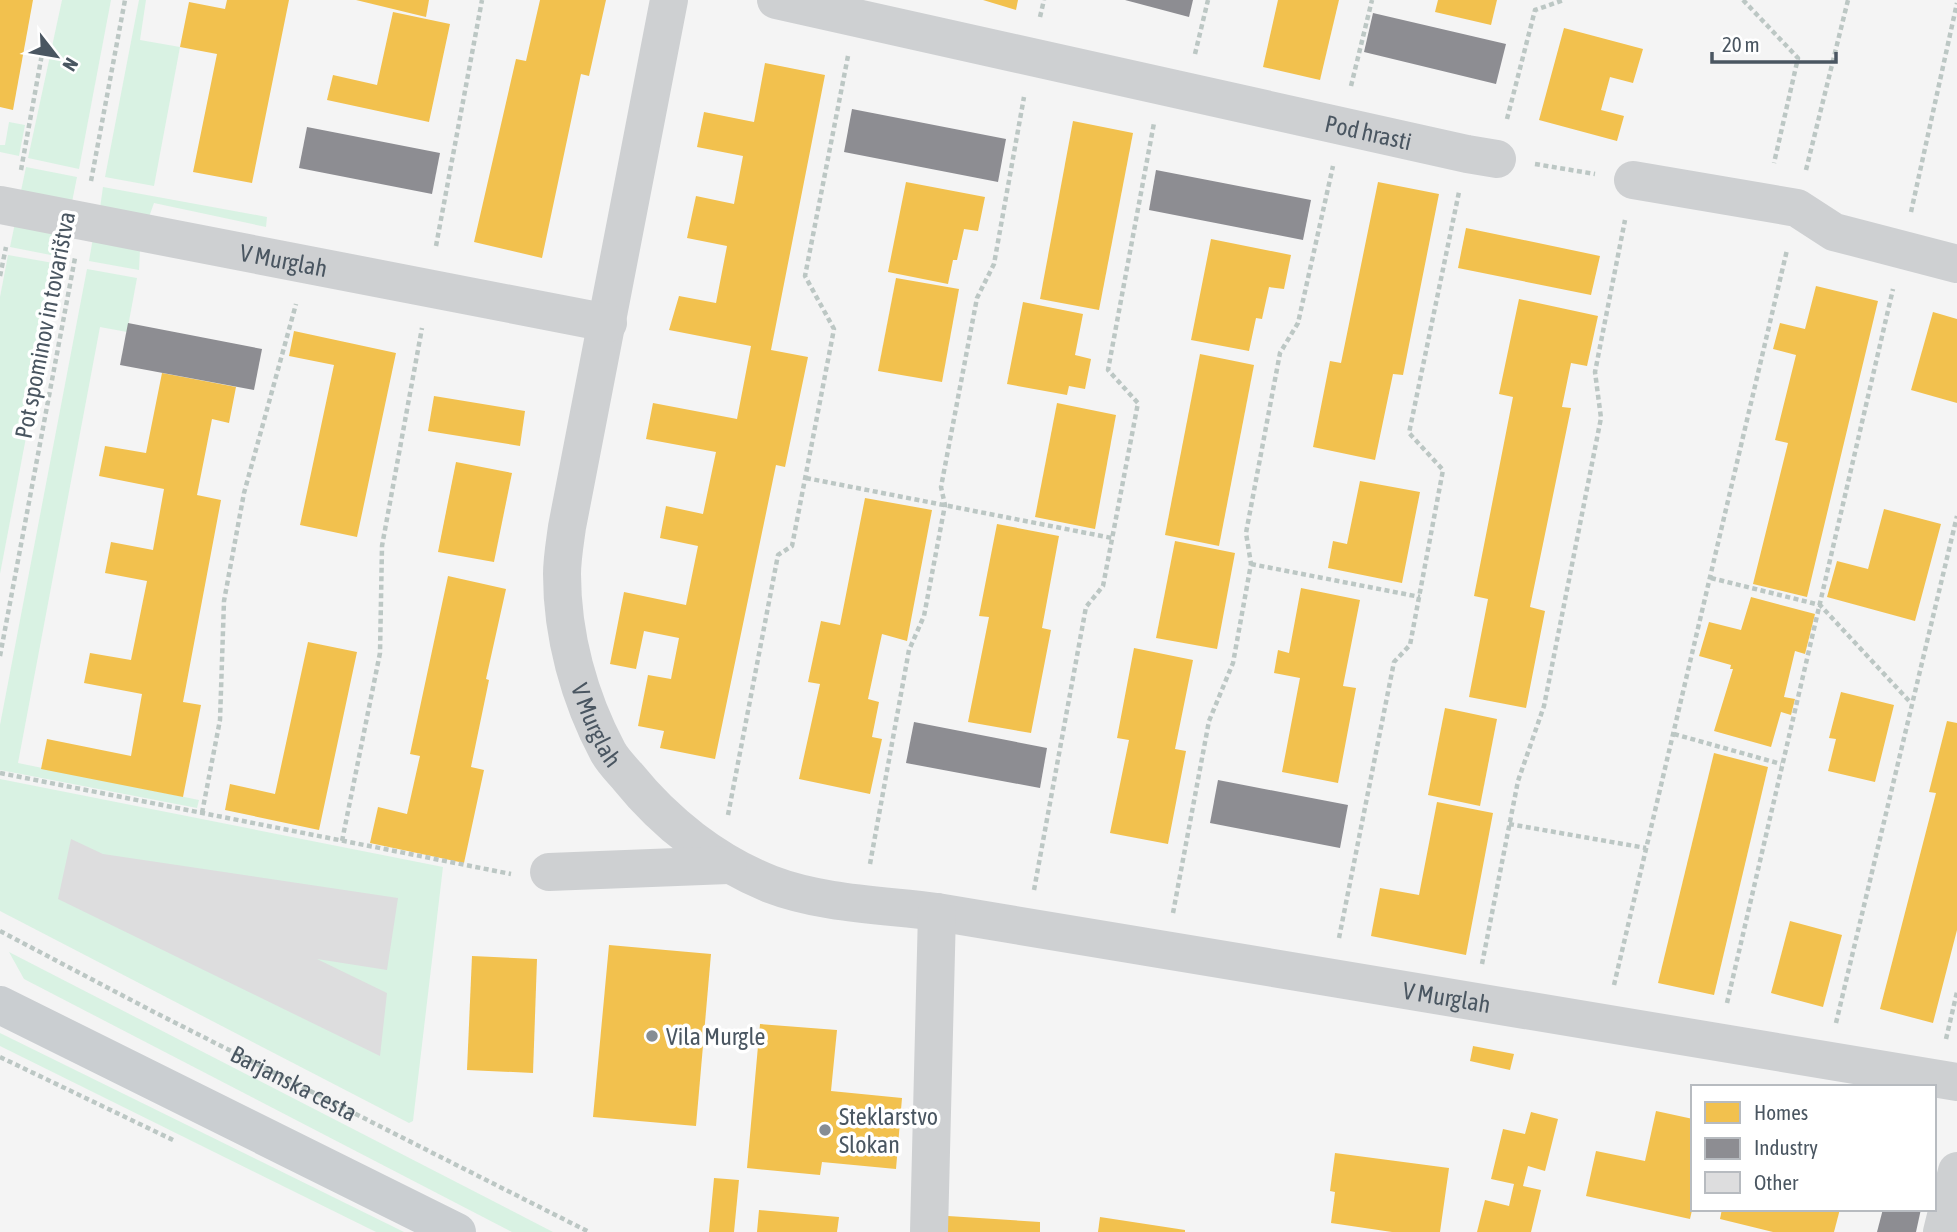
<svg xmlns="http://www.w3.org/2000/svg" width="1957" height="1232" viewBox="0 0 1957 1232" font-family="'Asap Condensed',sans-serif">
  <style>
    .green { fill: #d9f2e3 }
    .homes { fill: #f2c14e }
    .industry { fill: #8d8d92 }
    .building { fill: #ddddde }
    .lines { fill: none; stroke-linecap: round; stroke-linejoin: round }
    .path { stroke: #bcc7c4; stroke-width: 4.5; stroke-dasharray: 5 3.5; stroke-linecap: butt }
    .minor { stroke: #ced0d2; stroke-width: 38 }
    .major { stroke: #caced1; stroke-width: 38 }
    .poi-dot { fill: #868d94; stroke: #fff; stroke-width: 2.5 }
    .labels { text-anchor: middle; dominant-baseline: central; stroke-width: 7; stroke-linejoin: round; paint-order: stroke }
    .street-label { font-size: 24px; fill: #4a5661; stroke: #fff }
    .poi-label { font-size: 24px; fill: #4a5661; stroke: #fff; text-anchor: start }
  </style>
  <rect width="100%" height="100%" fill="#f4f4f4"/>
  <g class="green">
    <path d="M62,0H111L79,169L28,158Z"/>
    <path d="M139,0H146L140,40L180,47L154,186L105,177Z"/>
    <path d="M9,122L25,125L19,156L0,152V145H5Z"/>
    <path d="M26,167L77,177L72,202L21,191Z"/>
    <path d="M103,187L267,217L266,227L154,203L149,217L100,208Z"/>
    <path d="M15,223L66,233L61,257L10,247Z"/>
    <path d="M93,238L140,250L139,270L89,261Z"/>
    <path d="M8,255L59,264L0,574V297Z"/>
    <path d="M87,269L137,278L127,332L100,327L18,763L199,800L197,808L0,770V725Z"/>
    <path d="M0,779L443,867L413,1121L409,1123L0,911Z"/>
    <path d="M9,952L553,1232H512L24,979Z"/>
    <path d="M0,1033L404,1232H376L0,1046Z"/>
  </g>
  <g class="homes">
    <path d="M0,0H33L13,110L0,107Z"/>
    <path d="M227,0H289L252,183L193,172L217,54L180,47L189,2L225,9Z"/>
    <path d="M356,0H429L426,17Z"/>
    <path d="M540,0H606L589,76L581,74L542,258L474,242L516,59L526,61Z"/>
    <path d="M983,0H1018L1016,10Z"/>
    <path d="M1278,0H1339L1320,80L1263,67Z"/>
    <path d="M1438,0H1497L1491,25L1435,12Z"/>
    <path d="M393,12L450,24L429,122L327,100L333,75L377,85Z"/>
    <path d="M1564,28L1643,49L1633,83L1610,77L1601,110L1624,116L1617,141L1539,120Z"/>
    <path d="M765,63L825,75L771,350L808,357L785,467L776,465L715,759L660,748L664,731L638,726L648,675L671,679L679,638L644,631L636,669L610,664L624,592L686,605L698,546L660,538L666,506L703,514L716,452L646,439L653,403L737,419L751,346L669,330L679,296L716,303L727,246L687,238L696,196L734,204L743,156L697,147L704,112L754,122Z"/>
    <path d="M1073,121L1133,133L1099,310L1040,299Z"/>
    <path d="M906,182L985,197L978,231L964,229L957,260H953L948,284L888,272Z"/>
    <path d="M1378,182L1439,194L1403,375L1393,374L1375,460L1313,447L1330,361L1341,363Z"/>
    <path d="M1466,228L1600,256L1591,295L1458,268Z"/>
    <path d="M1211,239L1291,255L1284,289L1269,287L1262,319L1256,318L1249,351L1191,340Z"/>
    <path d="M896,278L959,289L942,382L878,371Z"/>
    <path d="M1816,286L1878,301L1807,597L1753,584L1788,443L1775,440L1796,355L1773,349L1780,323L1805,329Z"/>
    <path d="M1519,299L1598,316L1587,366L1571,363L1562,407L1571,408L1530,607L1545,611L1526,708L1469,697L1488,599L1474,596L1513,397L1499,394Z"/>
    <path d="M1023,302L1083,314L1075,355L1091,359L1085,389L1069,386L1067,395L1007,384Z"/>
    <path d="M1933,312L1957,319V403L1911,390Z"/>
    <path d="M294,331L396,353L357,537L300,525L334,365L289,356Z"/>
    <path d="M1200,354L1254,365L1219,546L1165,535Z"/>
    <path d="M162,373L236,387L229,423L212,419L197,495L221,500L183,702L201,705L183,797L41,769L47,739L131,756L142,694L84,683L90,653L131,660L147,581L105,573L111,542L153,550L164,489L99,476L105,446L146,453Z"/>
    <path d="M434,396L525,411L520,446L428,431Z"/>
    <path d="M1057,403L1116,415L1095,529L1035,517Z"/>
    <path d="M456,462L512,473L494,562L438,552Z"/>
    <path d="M1360,481L1420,492L1402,583L1328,568L1333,541L1347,544Z"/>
    <path d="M865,498L932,510L907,641L882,634L868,699L879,702L872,737L882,739L870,794L799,779L820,684L808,682L821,621L840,625Z"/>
    <path d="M1884,509L1941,524L1915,621L1827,597L1837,561L1868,569Z"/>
    <path d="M997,524L1059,536L1042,628L1051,630L1031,733L968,722L989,617L979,616Z"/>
    <path d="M1175,541L1235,553L1217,649L1156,638Z"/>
    <path d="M448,576L506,589L486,679L489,680L471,767L484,770L464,863L370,843L378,807L407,814L420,756L410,754Z"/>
    <path d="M1301,588L1360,600L1343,686L1356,688L1338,783L1282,772L1300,678L1274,673L1278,650L1289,653Z"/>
    <path d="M1751,597L1815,614L1805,654L1795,651L1784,697L1795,699L1791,715L1781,712L1771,747L1714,731L1733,669H1730L1731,665L1699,656L1709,622L1741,630Z"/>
    <path d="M308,642L357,652L319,830L225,810L230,784L275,794Z"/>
    <path d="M1134,648L1193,660L1175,749L1186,751L1168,844L1110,833L1129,740L1117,738Z"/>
    <path d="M1841,692L1894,705L1875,782L1828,771L1836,739L1829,738Z"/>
    <path d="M1445,708L1497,719L1480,806L1428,795Z"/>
    <path d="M1947,721L1957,723V930L1933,1023L1880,1009L1936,793L1929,792Z"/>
    <path d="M1714,753L1768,767L1714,995L1658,983Z"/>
    <path d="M1437,802L1493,813L1466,955L1371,936L1380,888L1419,895Z"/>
    <path d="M1790,921L1842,935L1823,1007L1771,993Z"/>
    <path d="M609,945L711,954L696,1126L593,1117Z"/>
    <path d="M472,956L537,959L533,1073L467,1070Z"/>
    <path d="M760,1024L837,1030L831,1091L902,1098L896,1169L822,1162L820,1175L747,1168Z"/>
    <path d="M1473,1046L1514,1054L1510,1070L1470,1061Z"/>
    <path d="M1656,1111L1693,1119V1206L1690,1219L1586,1196L1596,1151L1645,1161Z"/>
    <path d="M1531,1112L1558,1119L1545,1171L1528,1166L1523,1186L1541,1190L1531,1232H1477L1485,1200L1509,1206L1514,1184L1491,1179L1503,1129L1525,1134Z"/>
    <path d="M1335,1153L1449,1168L1440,1232H1392L1331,1223L1335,1192L1330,1191Z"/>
    <path d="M714,1178L739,1180L734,1232H709Z"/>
    <path d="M1722,1209H1840L1834,1232H1773L1720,1219Z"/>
    <path d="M759,1210L839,1217L837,1232H757Z"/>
    <path d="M948,1216L1040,1222V1232H947Z"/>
    <path d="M1100,1217L1185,1230V1232H1098Z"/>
  </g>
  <g class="industry">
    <path d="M1125,0H1193L1189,17Z"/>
    <path d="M1373,13L1506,44L1496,84L1364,52Z"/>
    <path d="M852,109L1006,139L998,182L844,152Z"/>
    <path d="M307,127L440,153L432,194L299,168Z"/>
    <path d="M1156,170L1311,200L1303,240L1149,210Z"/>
    <path d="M128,323L262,349L254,390L120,365Z"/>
    <path d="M914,722L1047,748L1040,788L906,763Z"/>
    <path d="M1218,780L1348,805L1340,848L1210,823Z"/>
    <path d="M1883,1209H1921L1916,1232H1877Z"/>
  </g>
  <path class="building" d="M71,839L103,854L398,898L387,970L317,959L387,993L380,1056L58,899Z"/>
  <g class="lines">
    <g class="path">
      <path d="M1743,0L1798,58L1774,163"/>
      <path d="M1040,17L1044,0"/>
      <path d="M1195,54L1208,0"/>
      <path d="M1351,86L1372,0"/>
      <path d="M1507,119L1535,10L1564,0"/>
      <path d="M1535,164L1595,174"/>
      <path d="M21,170L44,43"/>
      <path d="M1806,170L1848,0"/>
      <path d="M91,181L125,0"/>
      <path d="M1911,212L1957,3"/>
      <path d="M436,246L482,0"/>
      <path d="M0,276L6,247"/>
      <path d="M806,478L1112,538"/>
      <path d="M1251,564L1420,597"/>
      <path d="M1711,578L1820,605L1911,703"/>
      <path d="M0,656L75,258"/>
      <path d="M1674,734L1781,764"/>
      <path d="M0,773L511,874"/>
      <path d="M202,813L220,720L224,601L244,493L296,304"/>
      <path d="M728,815L778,555L792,546L834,329L805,276L848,56"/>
      <path d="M1509,824L1646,848"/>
      <path d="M342,841L380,653L382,546L422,328"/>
      <path d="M870,864L909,650L924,616L945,505L941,487L977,298L994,264L1024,97"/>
      <path d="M1034,890L1086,607L1103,586L1138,403L1108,370L1154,123"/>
      <path d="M1173,913L1209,721L1233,663L1251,564L1246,533L1280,353L1298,323L1333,166"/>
      <path id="s1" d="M0,931L152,1011L589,1232"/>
      <path d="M1339,938L1394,662L1410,645L1443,470L1409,433L1459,192"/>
      <path d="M1482,964L1518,781L1544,706L1601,418L1595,372L1625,220"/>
      <path d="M1614,985L1787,250"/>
      <path d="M1727,1003L1893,289"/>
      <path d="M1836,1023L1957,516"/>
      <path d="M1946,1039L1957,992"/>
      <path d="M0,1057L173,1140"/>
    </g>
    <g class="minor">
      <path id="s2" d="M669,0L567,527C565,542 562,559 562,574C562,635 579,698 608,752C613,761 621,769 628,777C665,823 715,862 770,884C822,904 883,905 937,912L1957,1082"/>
      <path id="s3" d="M776,0L1467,154L1497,159"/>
      <path d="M1633,180L1797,208L1834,232L1957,264"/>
      <path id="s4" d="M0,205L608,323"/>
      <path d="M549,872L728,865"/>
      <path d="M929,1232L937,912"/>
      <path d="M1942,1232L1957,1171"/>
    </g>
    <path class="major" d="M0,1005L457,1232"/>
  </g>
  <g class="poi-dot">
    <circle cx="652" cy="1036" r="7"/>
    <circle cx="825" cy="1130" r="7"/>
  </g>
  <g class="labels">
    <g class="street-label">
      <text stroke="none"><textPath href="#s3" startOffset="607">Pod hrasti</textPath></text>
      <text stroke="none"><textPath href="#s4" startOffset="289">V Murglah</textPath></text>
      <text transform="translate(45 325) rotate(-79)">Pot spominov in tovarištva</text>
      <text stroke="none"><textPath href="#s2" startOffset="740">V Murglah</textPath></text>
      <text stroke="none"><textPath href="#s2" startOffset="1668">V Murglah</textPath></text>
      <text stroke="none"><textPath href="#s1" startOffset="331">Barjanska cesta</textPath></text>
    </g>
    <g class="poi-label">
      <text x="666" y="1036">Vila Murgle</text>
      <text x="839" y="1116">Steklarstvo<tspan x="839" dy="28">Slokan</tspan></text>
    </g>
  </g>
  <rect x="1691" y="1085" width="245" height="126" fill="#ffffff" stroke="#b7bbc0" stroke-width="2"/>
  <rect x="1705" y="1102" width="35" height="21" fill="#f2c14e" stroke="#b7bbc0" stroke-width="2"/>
  <text x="1754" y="1120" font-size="21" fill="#4a5661">Homes</text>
  <rect x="1705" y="1138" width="35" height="21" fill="#8d8d92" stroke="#b7bbc0" stroke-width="2"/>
  <text x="1754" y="1155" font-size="21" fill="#4a5661">Industry</text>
  <rect x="1705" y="1172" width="35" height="21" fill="#ddddde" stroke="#b7bbc0" stroke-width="2"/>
  <text x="1754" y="1190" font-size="21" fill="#4a5661">Other</text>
  <g transform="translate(56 56) rotate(121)" stroke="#ffffff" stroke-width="5" paint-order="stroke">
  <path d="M0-5L12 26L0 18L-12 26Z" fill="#4a5661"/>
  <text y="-10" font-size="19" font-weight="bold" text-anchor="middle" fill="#4a5661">N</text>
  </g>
  <path d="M1712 52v10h124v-10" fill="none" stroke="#4a5661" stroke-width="3.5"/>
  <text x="1722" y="52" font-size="21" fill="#4a5661" stroke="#ffffff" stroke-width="5" paint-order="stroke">20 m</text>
</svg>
